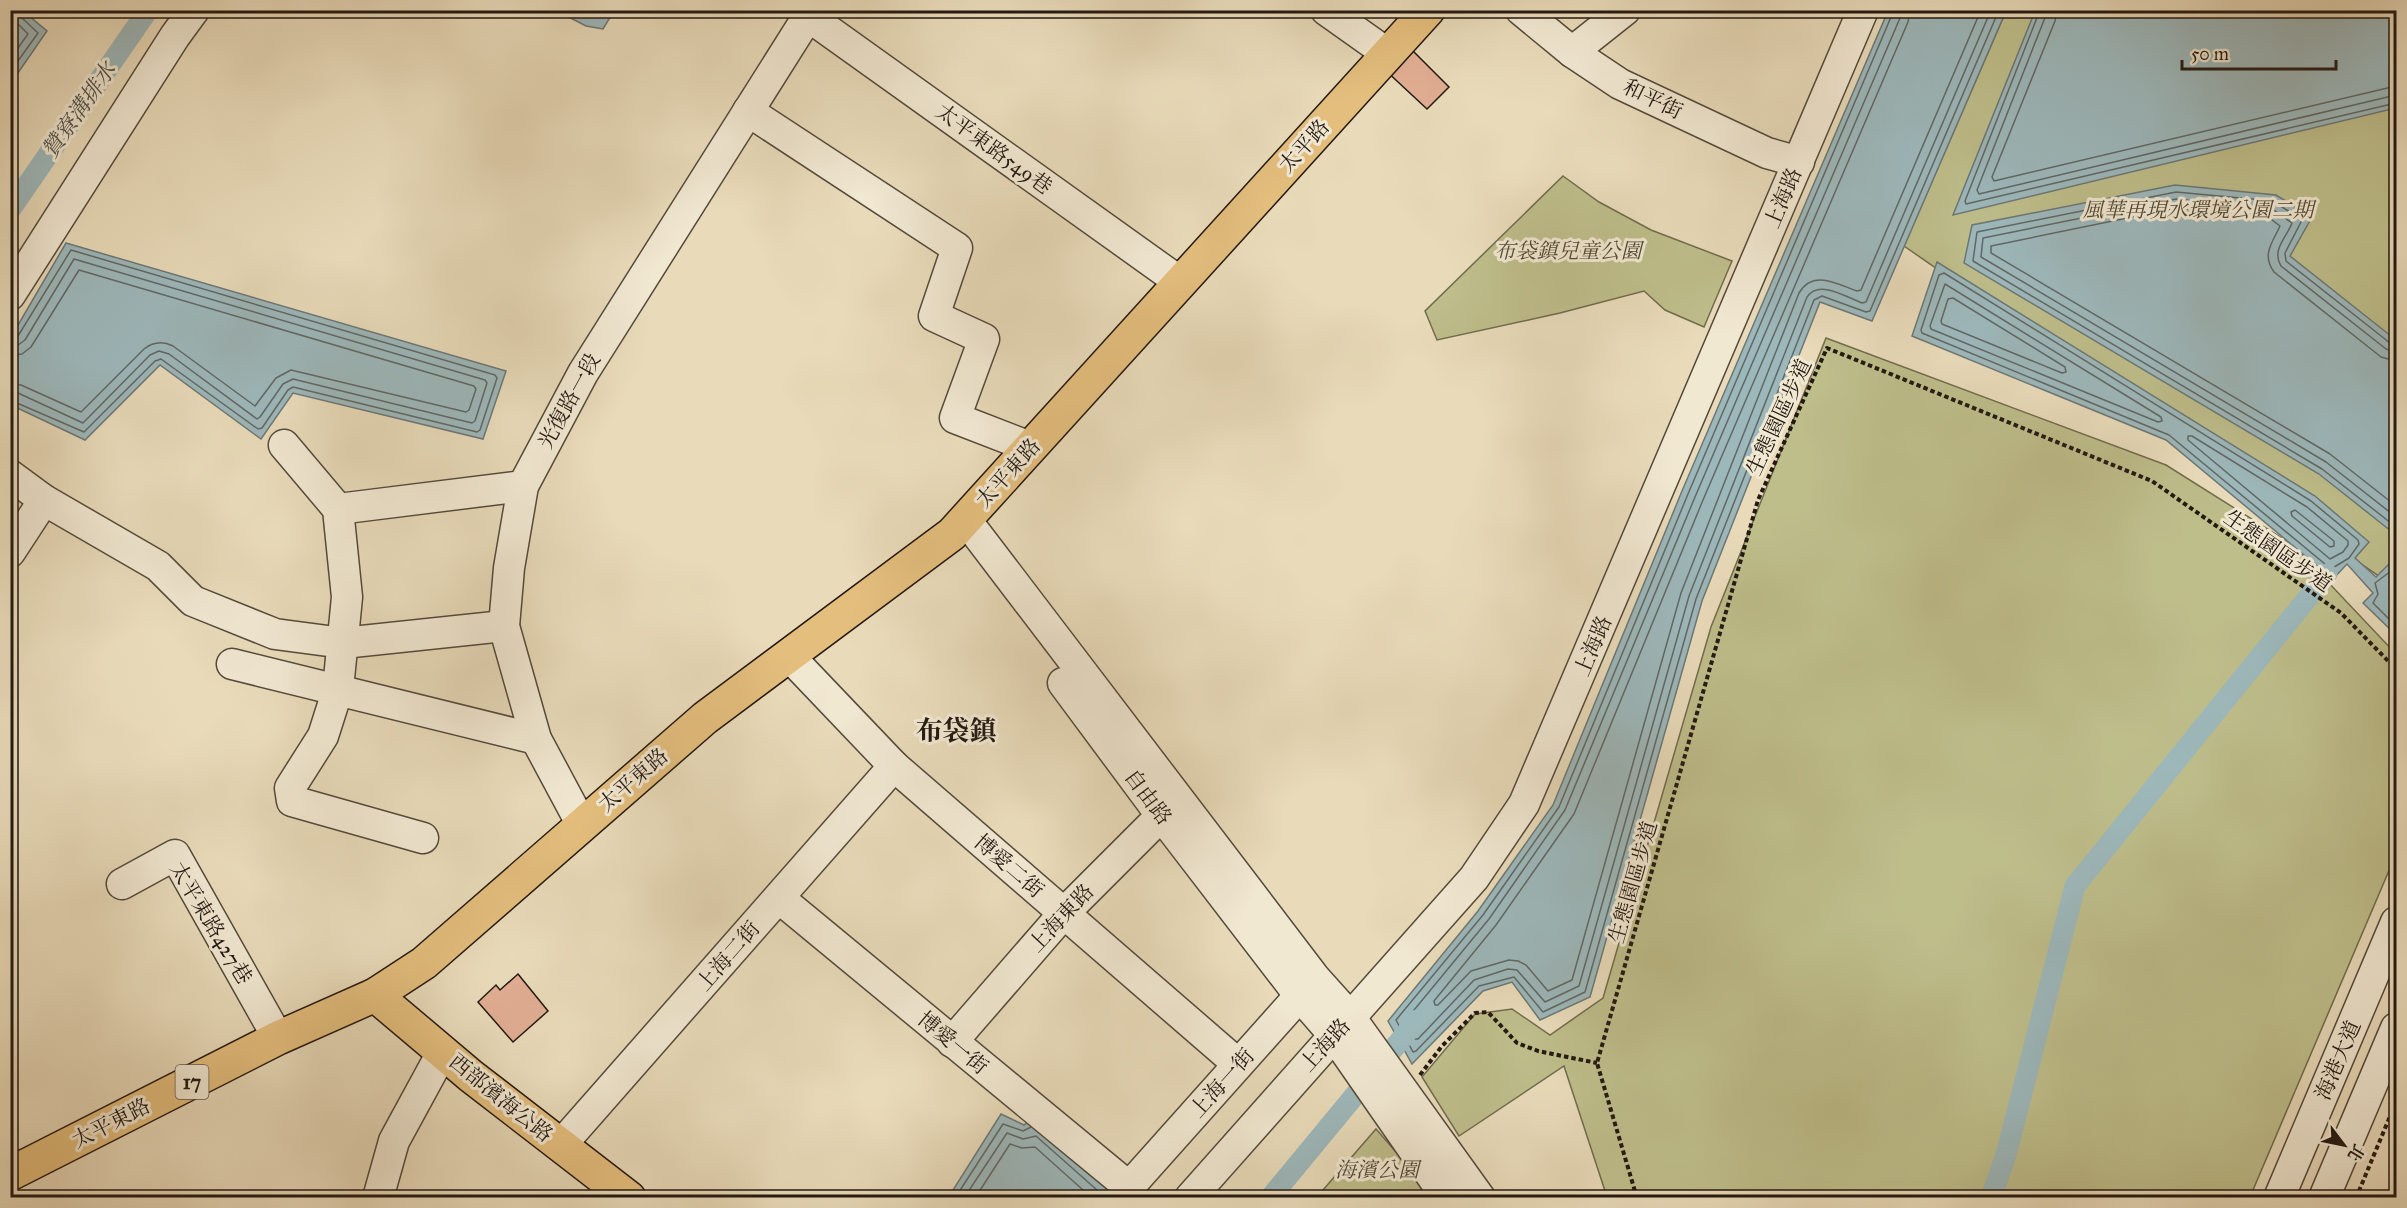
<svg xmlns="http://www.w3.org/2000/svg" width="2407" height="1208" viewBox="0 0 2407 1208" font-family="'IM FELL Great Primer','Noto Serif TC',serif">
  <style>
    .green { fill: #bebe8b; stroke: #706c4e; stroke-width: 1.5 }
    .water { fill: #9db8bb; stroke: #6c7877; stroke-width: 1.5 }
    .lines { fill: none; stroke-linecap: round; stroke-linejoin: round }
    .shore { stroke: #606866; stroke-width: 1.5 }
    .canal { stroke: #9db8bb; stroke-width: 21 }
    .building { fill: #e1ae94; stroke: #231912; stroke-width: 1.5 }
    .minor-casing { stroke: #544a3c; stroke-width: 33 }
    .major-casing { stroke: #231912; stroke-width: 36 }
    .path { stroke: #231912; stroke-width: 4; stroke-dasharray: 4.5 3; stroke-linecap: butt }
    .minor { stroke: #f1e8d2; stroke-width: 30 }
    .major { stroke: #e4be7d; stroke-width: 33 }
    .labels { text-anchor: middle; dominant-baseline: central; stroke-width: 6; stroke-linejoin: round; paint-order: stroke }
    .shield { fill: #f1e8d2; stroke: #61574c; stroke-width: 1.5 }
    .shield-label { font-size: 20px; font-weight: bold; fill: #231912 }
    .street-label { font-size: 21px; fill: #231912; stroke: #f1e8d2 }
    .park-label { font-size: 21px; font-style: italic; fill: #524b36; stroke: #f1e8d2 }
    .water-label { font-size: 22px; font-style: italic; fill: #4e514d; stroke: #f1e8d2 }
    .district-label { font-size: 27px; font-weight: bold; fill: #231912; stroke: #f1e8d2 }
  </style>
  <rect width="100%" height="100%" fill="#e9dbba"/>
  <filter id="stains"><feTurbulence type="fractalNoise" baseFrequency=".00333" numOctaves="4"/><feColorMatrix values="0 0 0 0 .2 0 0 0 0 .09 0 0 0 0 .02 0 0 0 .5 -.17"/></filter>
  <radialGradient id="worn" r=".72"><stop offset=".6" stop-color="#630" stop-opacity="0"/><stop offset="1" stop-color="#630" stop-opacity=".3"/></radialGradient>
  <g class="green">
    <path d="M2006,11H2396V588L1904,246Z"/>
    <path d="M1563,176L1599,202L1651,230L1732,261L1704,327L1665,310L1644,291L1560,313L1437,340L1425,311Z"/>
    <path d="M1826,338L2166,465L2293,545L2396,654V854L2250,1197H1607L1564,1066L1459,1136L1422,1077L1475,1014L1512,1009L1550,1035L1603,998L1711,627Z"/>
    <path d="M1376,1129L1416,1175L1431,1198H1316Z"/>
  </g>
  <g class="water">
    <path d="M11,10L23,11L47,31L11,83Z"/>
    <path d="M557,11H614L603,29L586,26Z"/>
    <path d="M1888,11H2006L1872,321L1820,302L1702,601L1590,997L1540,1020L1512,982L1483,991L1412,1064L1388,1021L1478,911L1553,805L1682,491Z"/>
    <path d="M2035,11H2396V108L1953,215Z"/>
    <path d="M2175,185L2276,195L2312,217L2290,256L2396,340V535L2319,474L1964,263L1972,225Z"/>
    <path d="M66,243L506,371L483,439L293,393L261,439L160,365L85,440L11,405V337Z"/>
    <path d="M1937,262L2315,496L2369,542L2355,558L2376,577L2391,562L2396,567V635L2363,603L2373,593L2347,564L2333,579L2166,440L1912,336Z"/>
    <path d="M1001,1114L1024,1125L1034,1116L1126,1198H948Z"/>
  </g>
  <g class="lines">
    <g class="shore">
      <path d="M1894,10L1688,494L1559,807L1483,915L1396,1020L1413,1052L1416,1051L1479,986L1514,977L1543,1012L1585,992L1696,599L1814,300L1822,296L1866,312L1870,311L1999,10"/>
      <path d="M1901,10L1900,18L1695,497L1565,810L1489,919L1405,1021L1414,1039H1418L1474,980L1508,969L1517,970L1545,1002L1579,986L1689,596L1807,297C1819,279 1846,297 1862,303L1866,302L1991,10"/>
      <path d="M1910,10L1908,22L1703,500L1574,814L1496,925L1434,1001L1435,1005H1438L1471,971L1509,960L1518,961L1526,965L1548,991L1572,980L1681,593L1799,293C1813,269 1837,284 1857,291L1861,290L1981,10"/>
      <path d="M2040,10L1965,201L1966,204L2396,103"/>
      <path d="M2048,10L1977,190L1979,194L2396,95"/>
      <path d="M2057,10L2055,21L1992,177L1994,181L2396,86"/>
      <path d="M10,59L28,34L15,21L12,10"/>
      <path d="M10,72L38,33L21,17L20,10"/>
      <path d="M1944,273L2311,501L2358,540L2359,544L2349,558L2331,569L2169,435L1922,333L1921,330L1939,275Z"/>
      <path d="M1945,284L2161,417L2162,421L2158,422L1931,329L1930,326Z"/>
      <path d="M1953,298L2065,367L2066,372L2062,373L1942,324L1941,321L1948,299Z"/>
      <path d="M10,339L18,336L71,250L495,375L497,378L480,430L477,432L293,387L288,390L262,428L258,429L161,359L155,361L84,432L10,400"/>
      <path d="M2396,345L2390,343L2286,261L2285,253L2302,220L2273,201L2176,192L1977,232L1973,261L2322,469L2396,527"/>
      <path d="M10,346L18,345L25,340L74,259L485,380L487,383L475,421L472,423L293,379L283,384L260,417L257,419L169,354L159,351L150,355L83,423L18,393L10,392"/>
      <path d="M2396,352L2386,349L2281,266C2271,250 2287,237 2292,223L2271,208L2176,199L1983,238L1981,257L2326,462L2396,517"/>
      <path d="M10,355L22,354L31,347L79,270L474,386L476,389L469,410L466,412L291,370L276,378L255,406L173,346C163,341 153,342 144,349L81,412L21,385L10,383"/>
      <path d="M2396,361L2381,357L2274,272C2261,254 2273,242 2280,226L2268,217L2176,208L1991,246V253L2330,454L2396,506"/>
      <path d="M2188,436H2192L2307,507L2348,541V545L2343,552L2330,559L2188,440Z"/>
      <path d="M2295,510L2334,541V546L2330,547L2292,516L2291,512Z"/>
      <path d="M2396,571H2391L2375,583L2378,594L2373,603L2396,626"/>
      <path d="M955,1198L1003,1124L1023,1131L1031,1127"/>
      <path d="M964,1198L1007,1133L1023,1139L1036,1136L1106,1198"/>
      <path d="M975,1198L1010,1144L1022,1148L1035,1147L1092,1198"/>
    </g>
    <g class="canal">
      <path d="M10,210L148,10"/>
      <path d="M1270,1198L1417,1020"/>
      <path d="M1991,1198L2006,1155L2075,886L2327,574"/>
    </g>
  </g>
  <g class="building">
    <path d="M1406,44L1449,87L1427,109L1383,68Z"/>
    <path d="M518,974L548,1011L513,1042L478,1002L496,985L500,990Z"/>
  </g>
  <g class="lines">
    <defs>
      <g id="minor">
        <path d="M1326,10L1388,54"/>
        <path d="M1521,10L1572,52L1620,84L1767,153L1799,162"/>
        <path d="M808,16L1180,282"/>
        <path d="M1572,52L1625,10"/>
        <path d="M748,111L957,248L934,316L984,339L955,418L1030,447"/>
        <path d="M10,295L175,36L194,10"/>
        <path d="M284,445L338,509L347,597L338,689L323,736L290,788L292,801L423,838"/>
        <path d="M10,475L44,500L158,566L193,601L275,634L343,643L504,626"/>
        <path d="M338,509L523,486"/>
        <path d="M966,520L1315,978L1350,1017L1480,1198"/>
        <path d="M10,552L44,500"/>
        <path d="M790,657L894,766L1238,1064"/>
        <path d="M232,664L536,739"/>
        <path d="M1063,683L1161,815L1300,996L1333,1034L1447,1198"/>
        <path d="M582,825L536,739L504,626L509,568L523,486L583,373L812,10"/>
        <path d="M122,884L175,855L278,1038"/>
        <path d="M779,898L1129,1187L1312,982"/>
        <path d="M952,1042L1064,913L1175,802"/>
        <path d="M561,1145L894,766"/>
        <path d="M378,1198L394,1141L443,1051"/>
        <path d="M1190,1198L1474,878L1524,804L1863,10"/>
        <path d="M2279,1198L2396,922"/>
        <path d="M2324,1198L2396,1028"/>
      </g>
      <g id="major">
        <path d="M375,995L471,1076L629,1198"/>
        <path d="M10,1174L278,1038L375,995L424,963L705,718L952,534L1428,10"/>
      </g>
    </defs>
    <use href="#minor" class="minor-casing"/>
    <use href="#major" class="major-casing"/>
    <g class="path">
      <path d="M1420,1075L1442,1046L1475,1013L1488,1012L1517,1043L1538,1051L1597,1063"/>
      <path d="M1637,1198L1597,1063L1758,500L1827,348L2152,481L2341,613L2396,669"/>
      <path d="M2356,1198L2396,1102"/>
    </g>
    <use href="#minor" class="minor"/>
    <use href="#major" class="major"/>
  </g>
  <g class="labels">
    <rect class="shield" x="175.5" y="1065" width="33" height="34" rx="4.5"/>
    <g class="shield-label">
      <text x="192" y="1082">17</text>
    </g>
    <g class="street-label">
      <text transform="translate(1653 99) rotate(26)">和平街</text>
      <text transform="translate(1304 146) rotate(-48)">太平路</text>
      <text transform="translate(994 149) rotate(36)">太平東路549巷</text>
      <text transform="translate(1783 198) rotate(-67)">上海路</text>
      <text transform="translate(569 401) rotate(-61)">光復路一段</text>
      <text transform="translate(1779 417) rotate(-65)">生態園區步道</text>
      <text transform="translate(1008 473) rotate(-48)">太平東路</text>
      <text transform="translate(2278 551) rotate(35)">生態園區步道</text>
      <text transform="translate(1593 646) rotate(-67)">上海路</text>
      <text transform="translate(633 780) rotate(-41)">太平東路</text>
      <text transform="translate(1148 797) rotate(53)">自由路</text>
      <text transform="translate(1009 866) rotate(41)">博愛二街</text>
      <text transform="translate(1633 882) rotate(-74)">生態園區步道</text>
      <text transform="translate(1061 918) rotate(-47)">上海東路</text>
      <text transform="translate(211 923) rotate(59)">太平東路427巷</text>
      <text transform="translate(728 956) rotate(-49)">上海二街</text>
      <text transform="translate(953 1043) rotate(40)">博愛一街</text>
      <text transform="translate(1325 1045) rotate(-48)">上海路</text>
      <text transform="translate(2338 1060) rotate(-67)">海港大道</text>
      <text transform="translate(1222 1083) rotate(-48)">上海一街</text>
      <text transform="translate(501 1098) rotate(39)">西部濱海公路</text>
      <text transform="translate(111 1123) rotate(-27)">太平東路</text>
    </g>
    <g class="park-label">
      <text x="2198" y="210">風華再現水環境公園二期</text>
      <text x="1568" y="251">布袋鎮兒童公園</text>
      <text x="1377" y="1170">海濱公園</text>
    </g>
    <g class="water-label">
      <text transform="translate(79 110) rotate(-55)">贊寮溝排水</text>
    </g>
    <g class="district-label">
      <text x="956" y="730">布袋鎮</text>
    </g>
  </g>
  <rect width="2407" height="1208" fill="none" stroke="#e9dbba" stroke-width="36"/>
  <rect x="12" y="12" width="2383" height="1184" fill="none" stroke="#231912" stroke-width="3"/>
  <rect x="18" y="18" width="2371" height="1172" fill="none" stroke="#231912" stroke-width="1.5"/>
  <g transform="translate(2344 1145) rotate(122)" stroke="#f1e8d2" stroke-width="4.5" paint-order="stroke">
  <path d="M0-4.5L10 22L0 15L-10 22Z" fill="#231912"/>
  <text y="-9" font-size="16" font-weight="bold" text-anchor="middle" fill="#231912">北</text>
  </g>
  <path d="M2182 60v9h154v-9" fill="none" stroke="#231912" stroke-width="3"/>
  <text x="2191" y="60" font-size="18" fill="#231912" stroke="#f1e8d2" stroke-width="4.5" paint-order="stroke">50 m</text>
  <rect width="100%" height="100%" filter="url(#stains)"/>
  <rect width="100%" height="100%" fill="url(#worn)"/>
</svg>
